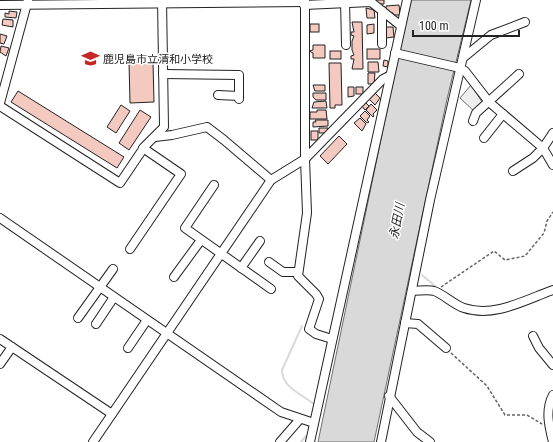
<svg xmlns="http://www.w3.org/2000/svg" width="553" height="442" viewBox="0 0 553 442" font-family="'Roboto Condensed','Noto Sans JP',sans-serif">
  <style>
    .green { fill: #eee; stroke: #6f6f6f }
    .water { fill: #d9d9d9; stroke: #6f6f6f }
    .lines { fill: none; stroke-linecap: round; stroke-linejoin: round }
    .stream { stroke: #d9d9d9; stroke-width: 2 }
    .building { fill: #f3c9c0; stroke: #222 }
    .minor-casing { stroke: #222; stroke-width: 10 }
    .path { stroke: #646464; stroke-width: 1.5; stroke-dasharray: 3 2; stroke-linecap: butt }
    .minor { stroke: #fff; stroke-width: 8 }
    .labels { text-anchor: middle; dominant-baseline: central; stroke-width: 3; stroke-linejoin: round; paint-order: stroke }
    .poi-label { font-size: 11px; fill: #222; stroke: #fff; text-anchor: start }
    .water-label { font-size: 12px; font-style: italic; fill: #222; stroke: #fff }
  </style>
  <rect width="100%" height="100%" fill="#fff"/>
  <path class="green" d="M471,85L484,105L475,112L460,98Z"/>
  <path class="water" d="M410,0H471L447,99L374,442H318Z"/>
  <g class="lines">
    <g class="stream">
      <path d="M422,275L435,286"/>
      <path d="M302,326L282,370C282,387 301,394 314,404"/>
      <path d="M301,442L306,436"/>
    </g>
  </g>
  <g class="building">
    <path d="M375,0H384V4H376Z"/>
    <path d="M399,5L400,15H393V13L386,12V6Z"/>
    <path d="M366,8L374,10L375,18H367Z"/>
    <path d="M9,11L17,12L16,18L5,17V13L9,14Z"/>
    <path d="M3,19L13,20V27L2,25Z"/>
    <path d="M352,22H362L363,69H352L354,59H351V56L354,55L352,50V41L354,36L351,35V32H354Z"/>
    <rect x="310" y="24" width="9" height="8"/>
    <path d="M374,24V33L367,34V25Z"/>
    <path d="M385,27H393L394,37L386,38Z"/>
    <path d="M0,34L7,36L4,44L0,43Z"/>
    <path d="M313,45H325V58H313V53L309,51L313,50Z"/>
    <path d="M1,46L9,48L6,56L0,52Z"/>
    <rect x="367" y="49" width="13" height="10"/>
    <rect x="330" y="51" width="11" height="8"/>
    <path d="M384,60L388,61V67L383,66Z"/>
    <path d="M129,62H153L154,102L130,103Z"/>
    <path d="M368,62H378L379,72H368Z"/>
    <path d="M329,63H341L342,105H335V108H330Z"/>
    <path d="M368,73H375L374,84H368Z"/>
    <path d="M313,85H325V91H315Z"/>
    <path d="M348,87H354V96L348,97Z"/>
    <rect x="356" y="87" width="7" height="7"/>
    <path d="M18,91L124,157L117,168L11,102Z"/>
    <path d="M313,93H326V100H316L313,97Z"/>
    <path d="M375,93L380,98L375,105L369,99Z"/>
    <path d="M326,101L327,108H312L314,102Z"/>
    <path d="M365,102L369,106L365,110L362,106Z"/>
    <path d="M371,104L377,110L373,114L374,116L373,117L366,110Z"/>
    <path d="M121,105L130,111L116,133L107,127Z"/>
    <path d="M140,110L151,117L129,150L119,143Z"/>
    <path d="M317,110H326L327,119H310V112H317Z"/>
    <path d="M365,111L370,116L367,120L369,122L367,123L360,116Z"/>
    <path d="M360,118L366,124L362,131L354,123Z"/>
    <path d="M315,120H328V126L313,127V122H316Z"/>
    <path d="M319,128H328V131L327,133H319Z"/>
    <rect x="311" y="131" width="7" height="9"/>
    <path d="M339,136L347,144L328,164L320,156Z"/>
  </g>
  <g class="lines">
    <defs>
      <g id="minor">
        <path d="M305,0V159L307,213L298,276L316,294L319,299L309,329L316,334L332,339"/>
        <path d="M345,0L346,45"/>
        <path d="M0,5L305,2"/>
        <path d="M304,5L371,2L401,26"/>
        <path d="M382,44V11"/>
        <path d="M395,53L460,68L465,71L489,102L543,148L553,133"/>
        <path d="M463,58L491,35L525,22"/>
        <path d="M163,74L239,75V99"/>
        <path d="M218,95L239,96"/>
        <path d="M0,103L28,0"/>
        <path d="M0,106L120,183L145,146L164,127L162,0"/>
        <path d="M473,121L476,113L519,74"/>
        <path d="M155,137L172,135L207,127L224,140L271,180"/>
        <path d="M484,138L503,114"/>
        <path d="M513,171L533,158L543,148L553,165"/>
        <path d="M214,185L185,228L271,289"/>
        <path d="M0,218L281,412L314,423"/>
        <path d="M130,249L181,174L143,148"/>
        <path d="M269,262L283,272H297"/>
        <path d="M241,268L260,241"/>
        <path d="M174,277L201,240"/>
        <path d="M412,291C419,291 428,289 434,291C442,293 454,305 464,308C494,318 525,300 553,290"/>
        <path d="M78,318L113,269"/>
        <path d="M405,323L418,324L446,348"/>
        <path d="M96,324L114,297"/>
        <path d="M533,336L539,348L553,365"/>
        <path d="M0,339L112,414"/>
        <path d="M128,348L147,320"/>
        <path d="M0,364L12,347"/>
        <path d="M389,396L417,432L430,442"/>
        <path d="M93,442L271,180L305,159L383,79L389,76"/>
        <path d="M280,442L300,419"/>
        <path d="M310,442L407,0"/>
        <path d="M381,442L430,200L476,0"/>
        <path d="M553,442C549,426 545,410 553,395"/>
      </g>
    </defs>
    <use href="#minor" class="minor-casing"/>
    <g class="path">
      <path d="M441,287L494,251L505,260L525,256L544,233L547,221L553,212"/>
      <path d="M451,353L487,386L505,415H527L542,424"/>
    </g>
    <use href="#minor" class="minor"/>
  </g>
  <defs>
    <symbol id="school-bare" viewBox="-9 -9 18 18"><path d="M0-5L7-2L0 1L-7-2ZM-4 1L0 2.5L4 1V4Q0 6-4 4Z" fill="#c62828" stroke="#fff" stroke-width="2.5" paint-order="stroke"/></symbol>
  </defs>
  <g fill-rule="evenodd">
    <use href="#school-bare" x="78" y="46" width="25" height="25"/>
  </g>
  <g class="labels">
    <g class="poi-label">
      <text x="103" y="59">鹿児島市立清和小学校</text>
    </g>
    <g class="water-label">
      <text transform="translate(397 221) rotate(-79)">永田川</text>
    </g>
  </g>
  <path d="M413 30v6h106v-6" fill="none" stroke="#222222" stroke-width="2"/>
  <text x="419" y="30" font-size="12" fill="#222222" stroke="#ffffff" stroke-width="3" paint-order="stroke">100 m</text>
</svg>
